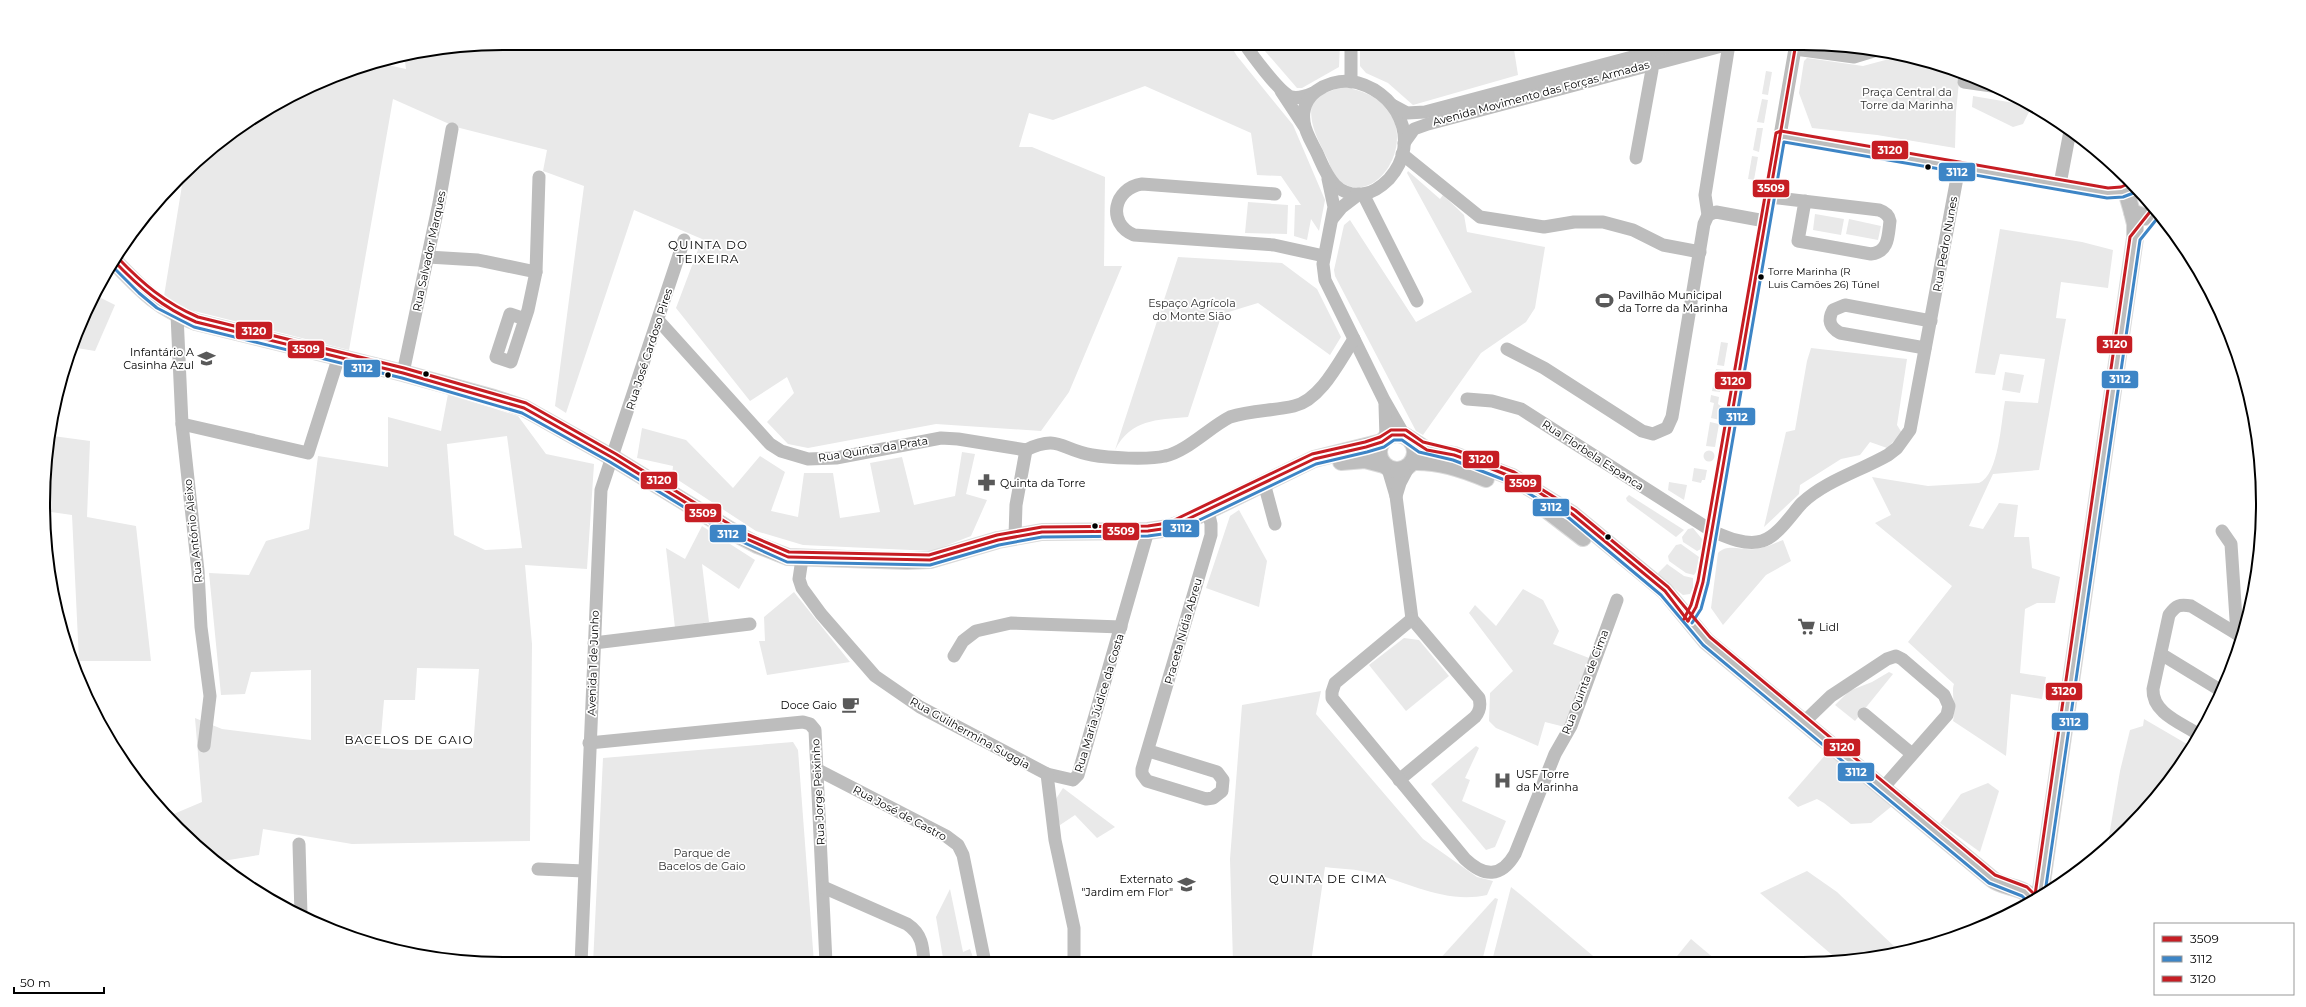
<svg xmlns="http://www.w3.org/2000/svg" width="2306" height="1007" viewBox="0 0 2306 1007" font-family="Montserrat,sans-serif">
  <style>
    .green { fill: #e9e9e9; fill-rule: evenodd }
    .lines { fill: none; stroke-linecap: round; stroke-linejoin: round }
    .major-casing { stroke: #dbdbdb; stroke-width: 18 }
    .minor { stroke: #bdbdbd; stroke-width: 13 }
    .major { stroke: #bdbdbd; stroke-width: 16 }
    .bus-1-casing { stroke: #fff; stroke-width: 6 }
    .bus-2-casing { stroke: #fff; stroke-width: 6 }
    .bus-3-casing { stroke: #fff; stroke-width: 6 }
    .bus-1 { stroke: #c61d23; stroke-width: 3 }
    .bus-2 { stroke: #3d85c6; stroke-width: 3 }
    .bus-3 { stroke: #c61d23; stroke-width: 3 }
    .bus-dot { fill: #000; stroke: #fff; stroke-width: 1.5 }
    .labels { text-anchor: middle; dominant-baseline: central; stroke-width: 3.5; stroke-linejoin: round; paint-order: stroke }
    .bus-label { font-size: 10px; fill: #000; stroke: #fff; text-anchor: start }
    .park-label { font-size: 11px; fill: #2e2e2e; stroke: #fff }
    .street-label { font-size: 11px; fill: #000; stroke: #fff }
    .poi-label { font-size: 11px; fill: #000; stroke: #fff; text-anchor: start }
    .neighbourhood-label { font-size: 12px; letter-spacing: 1px; fill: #000; stroke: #fff }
    .rim { fill: none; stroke: #000; stroke-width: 2 }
    .line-badge { stroke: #fff; stroke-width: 1.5 }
    .badge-label { font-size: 11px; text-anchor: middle; font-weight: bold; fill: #fff }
  </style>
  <rect width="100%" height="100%" fill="#fff"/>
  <g class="green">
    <path d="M503,43H1229L1237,56L1293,125L1325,200L1319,231L1311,219L1307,240L1294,236L1295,205H1301L1281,176L1257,175L1251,133L1145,86L1053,120L1029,113L1019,147H1032L1105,177L1104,266H1122L1069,392L1041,431L936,424L808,448L788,444L767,422L794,393L787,377L750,401L676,308L702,239L634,210L566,413L555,406L584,186L543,171L547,150L456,127L393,99L349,350L178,307L164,296L184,173L200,157L273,105L355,68L374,62L406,69L404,54Z"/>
    <path d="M1258,43H1340L1339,67L1302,88H1297Z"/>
    <path d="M1360,43H1513L1518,75L1413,105L1388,83L1366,73L1360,66Z"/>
    <path d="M1904,55L1960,72L1956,112L1955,148L1877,135L1812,128L1799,93L1804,61L1807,58L1863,66Z"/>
    <path d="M1766,71L1772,72L1768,95L1762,94Z"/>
    <path d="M1342,87C1443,101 1383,220 1337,179C1333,175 1330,165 1328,160C1319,141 1308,124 1312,103L1322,94Z"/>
    <path d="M1973,96L2032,106L2023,124L2013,127L1972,107Z"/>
    <path d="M1762,99L1768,100L1764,123L1757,122Z"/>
    <path d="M1757,128H1763L1759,152L1753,150Z"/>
    <path d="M1752,156L1758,157L1754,180L1748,179Z"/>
    <path d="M1408,171L1440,199L1443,195L1464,215L1467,232L1545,247L1535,308L1526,322L1481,353L1423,435L1416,431L1335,276L1334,270L1344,225L1350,220L1416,322L1472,292L1407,173Z"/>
    <path d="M1248,202L1288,205L1287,234L1245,233Z"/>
    <path d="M1815,214L1844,219L1841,235L1813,230Z"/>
    <path d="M1849,219L1881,226L1878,240L1846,234Z"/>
    <path d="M2000,229L2082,242L2113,250L2108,288L2061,282L2056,318L2066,319L2039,470L1993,474L1969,526L1983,529L1999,503L2018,505L2014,537H2029L2032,568L2060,577L2055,603H2037L2025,609L2020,673L2046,677L2042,699L2011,694L2006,756L1953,721C1956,709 1951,691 1954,684L1908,642L1952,586L1875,523L1891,515L1872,477L1928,486L1979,483C1999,475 2001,421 2005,401L2038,403L2045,359L2000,354L1995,375L1975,373Z"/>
    <path d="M1178,257L1282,263L1317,289L1341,337L1330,355L1258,303L1222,314L1188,417C1156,420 1131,419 1115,450Z"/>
    <path d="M95,295L115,305L95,351L71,347Z"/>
    <path d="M1721,342L1728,343L1724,366L1717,365Z"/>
    <path d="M1811,348L1907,359L1897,425L1902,433L1887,448L1870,442L1860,455L1841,459L1800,485L1799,494L1764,527L1786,432L1795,430L1807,361Z"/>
    <path d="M1716,369L1724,370L1720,392L1712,391Z"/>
    <path d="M2005,372L2024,375L2020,393L2002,390Z"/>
    <path d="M448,394L518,416L546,454L594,464L587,569L525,565L532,644L530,841L352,844L263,829L259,855L217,862L200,850L169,816L202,802L195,718L222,729L311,740V670L251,672L245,694L221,695L209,573L249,575L266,541L309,529L318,456L388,467V417L441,431ZM507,436L522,548L485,550L454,535L447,444ZM417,668L479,669L473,748L411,750L380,748L384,700H415Z"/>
    <path d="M1711,395L1719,397L1718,404L1722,407L1720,420L1711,418L1714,403L1710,402Z"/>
    <path d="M1710,422L1719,424L1715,447L1706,446Z"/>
    <path d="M642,428L686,440L733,488L760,456L785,472L771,511L798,517L804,473H833L840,518L880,512L870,463L902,457L914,505L955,496L962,452L975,454L966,494L987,500L971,536L932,551L803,545L756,531L672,476L673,466L637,458Z"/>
    <path d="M53,436L90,441L87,517L136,526L151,661H79L72,515L44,511L48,449Z"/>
    <circle cx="1709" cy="456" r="5.5"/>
    <path d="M1694,468L1707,470L1705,480H1702L1701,483L1692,481Z"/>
    <path d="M1669,482L1687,485L1684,500L1668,490Z"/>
    <path d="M1629,495L1684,530L1676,537L1627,501L1626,498Z"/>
    <path d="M1239,510L1267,561L1259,607L1206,588L1230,516Z"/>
    <path d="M702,526L755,560L739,589L702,564L709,622L675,628L666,548L685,559Z"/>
    <path d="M1693,528L1702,539L1701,549L1697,551L1683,542L1682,537L1688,529Z"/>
    <path d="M1783,540L1791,561L1766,575L1723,625L1711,608L1718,553C1728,543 1742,551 1755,549C1765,548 1773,544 1783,540Z"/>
    <path d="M1681,544L1699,557L1696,572L1694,575L1686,573L1669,561L1668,556L1676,545Z"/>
    <path d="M1667,564L1684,576L1693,578V588L1690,594L1683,595L1659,576L1658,573Z"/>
    <path d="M1523,589L1543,600L1559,631L1553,644L1589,658L1565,727L1545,722L1538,746L1496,728L1489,721L1490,693L1513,671L1469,613L1475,605L1496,626Z"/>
    <path d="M794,592L850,662L767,675L759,641H765L764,617Z"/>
    <path d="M1404,638L1419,640L1449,676L1406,711L1369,665Z"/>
    <path d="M1889,672L1893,674L1855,721L1835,705L1849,691L1872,682Z"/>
    <path d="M1321,691L1316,714L1423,839L1477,877L1493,881L1487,895C1446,904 1410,883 1371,873C1357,869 1340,869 1325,867L1311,962H1233L1230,859L1242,705Z"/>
    <path d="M2144,719L2192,747L2185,760L2107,848L2120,771L2130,730L2143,726Z"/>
    <path d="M793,742L798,750L814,963L593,964L603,758Z"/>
    <path d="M1476,746L1479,748L1465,778L1470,780L1462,801L1506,821L1495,847L1486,850L1431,784Z"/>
    <path d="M1827,753L1892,806L1871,823L1851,824L1824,803L1817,799L1798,807L1788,798Z"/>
    <path d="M1988,783L1999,791L1980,852L1940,823L1961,794Z"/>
    <path d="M1063,788L1115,827L1097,838L1075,815L1060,825L1054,802Z"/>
    <path d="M1807,871L1837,892L1898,950L1863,960H1838L1760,893Z"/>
    <path d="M1511,887L1521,895L1599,961H1492Z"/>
    <path d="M950,889L963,952L970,949L975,963H931V960L943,958L936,917Z"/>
    <path d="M1495,898L1498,899L1482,961H1438Z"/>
    <path d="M1691,939L1716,960L1673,961Z"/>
  </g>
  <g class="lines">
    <defs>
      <g id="major">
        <path d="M2134,187L2128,198L2132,212L2145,217L2157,211"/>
        <path d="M114,261C142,290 157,307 196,322L403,373L494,398L524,408L613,458L740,536L757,545L788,557L907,561L930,560L998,540L1042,532L1148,531L1169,528L1185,522L1314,459L1382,442"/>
        <circle cx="1397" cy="452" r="18"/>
        <path d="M1410,439L1427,450L1454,455L1512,477L1572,514L1665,591L1706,641L1992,879C2004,889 2024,885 2033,900"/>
        <path d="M1341,462L1365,460L1384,465"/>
        <path d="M1413,462C1438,461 1463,469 1486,479"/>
        <path d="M1544,508L1583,538"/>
        <path d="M2040,896L2135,238V224L2132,212"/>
      </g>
    </defs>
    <use href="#major" class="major-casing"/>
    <g class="minor">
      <path d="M1244,43C1252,55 1277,89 1289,96C1297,100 1306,96 1313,93"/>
      <path d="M1795,49L1854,57L1877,50"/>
      <path d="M1966,74L1964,82L1992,86"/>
      <path d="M1349,81C1397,88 1423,141 1389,179C1382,186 1372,193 1363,194C1353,195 1342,192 1335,185C1326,176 1322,164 1317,153C1312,143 1305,132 1304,122C1300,94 1326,81 1349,81Z"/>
      <path d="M1351,82V43"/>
      <path d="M1281,91L1304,126"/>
      <path d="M1392,105L1407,113L1425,112L1685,43"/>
      <path d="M1780,136L2108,193L2133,189"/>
      <path d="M1404,143L1414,129L1428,124L1733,43"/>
      <path d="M1402,154L1480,217L1544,227L1574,222H1603L1633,230L1663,245L1700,252"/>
      <path d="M1636,158L1652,70L1639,47L1640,43"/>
      <path d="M1328,179L1334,207L1323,264L1325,280L1384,400L1404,435"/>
      <path d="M2060,184L2070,131"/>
      <path d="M1275,194L1142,184C1114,188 1106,223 1134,235L1274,245L1324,256"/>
      <path d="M1363,194L1417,301"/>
      <path d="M1769,197L1879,210C1885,212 1889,215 1890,221C1888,236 1889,252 1871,254L1798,241L1805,201"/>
      <path d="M1708,215L1716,212L1765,221"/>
      <path d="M1333,218L1342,207L1359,194"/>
      <path d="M428,257L478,260L536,272"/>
      <path d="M177,315L182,424L198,571L201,627L210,696L204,746"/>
      <path d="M525,319L510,314L496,357L511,362L528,310L536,272L539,177"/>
      <path d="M658,320L770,444L781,451L808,459L836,458L941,438L958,439L1026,450"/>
      <path d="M1925,348L1840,333C1830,327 1827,321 1833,310L1845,305L1931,321"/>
      <path d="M1507,349L1544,368L1642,431L1653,434L1667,428L1672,417L1704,224L1708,215L1705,195L1729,44"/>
      <path d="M403,373L439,203L452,129"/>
      <path d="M1467,399L1492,401L1521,409L1712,531C1726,537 1746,546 1762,541C1778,536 1791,515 1802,503C1825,481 1860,471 1888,455L1897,448L1910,430L1959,167"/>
      <path d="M1385,405L1386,437"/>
      <path d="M182,424L308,453L339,356"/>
      <path d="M1026,450C1059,434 1061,450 1092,455C1108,458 1149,460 1165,456C1186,452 1210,427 1230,417C1251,410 1273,411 1294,406C1321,400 1340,360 1354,339"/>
      <path d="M1388,469L1396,496L1412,619L1479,698C1481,706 1480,711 1475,717L1399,780"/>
      <path d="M1264,483L1275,524"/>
      <path d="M1396,496L1400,483L1409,466"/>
      <path d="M2222,531L2231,544L2237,634"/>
      <path d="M1015,536L1016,505L1026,450"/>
      <path d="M802,559L799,579L802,588L821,614L875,676L920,707L1047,774L1073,780L1078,775L1148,531"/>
      <path d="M1412,619L1335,683L1332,692V698L1465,859C1484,877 1501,878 1515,854L1555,754L1571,726L1617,600"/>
      <path d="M1688,621L1696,607L1703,582L1796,43"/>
      <path d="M594,643L750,624"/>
      <path d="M2161,654L2220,690"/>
      <path d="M954,656L963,641L976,631L1011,623L1121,627"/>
      <path d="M1864,714L1912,754"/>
      <path d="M1803,723L1831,696L1887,659L1896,656L1902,659L1944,695L1949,706L1947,715L1882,789"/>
      <path d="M2198,734C2181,723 2152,713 2153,689L2169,615C2176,605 2180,604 2191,606L2242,637"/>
      <path d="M589,743L803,722L810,724L815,730L826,963"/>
      <path d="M1149,751L1217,772L1223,780L1222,791L1213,798L1206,799L1147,781L1142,774V769L1211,535V524L1208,511"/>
      <path d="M818,770L946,836L958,845L963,855L985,963"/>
      <path d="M1047,774L1055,840L1074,928V962"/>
      <path d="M299,844L301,915"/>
      <path d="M538,869L584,871"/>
      <path d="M823,887L907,924C922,934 923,946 924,963"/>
      <path d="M581,964L601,490L684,240"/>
    </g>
    <use href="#major" class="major"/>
    <defs>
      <g id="bus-1">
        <path d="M114,261C139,287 163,308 196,322L403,373L524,408L613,458L740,536L788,557L930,560L998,540L1042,532L1148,531L1169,528L1314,459L1366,447L1382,442L1392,435H1404L1427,450L1454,455L1482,465L1512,477L1540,493L1572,514L1665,591L1688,621"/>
        <path d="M1688,621L1696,607L1703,582L1796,43"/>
      </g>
      <g id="bus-2">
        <path d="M111,265L139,293L157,308L194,327L402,378L522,413L610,462L738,540L787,562L930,565L999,545L1042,537L1148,536L1170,533L1187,526L1316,464L1367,452L1384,447L1394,440H1402L1419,452L1453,460L1510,482L1569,518L1661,595L1703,645L1989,883L2022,896L2028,902"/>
        <path d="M1692,623L1701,609L1708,583L1784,142L2107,198L2123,197L2136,192"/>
        <path d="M2045,893L2140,240L2160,215"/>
      </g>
      <g id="bus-3">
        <path d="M118,258C142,283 165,303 198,317L404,368L526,403L616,454L742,532L789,552L929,555L997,535L1042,527L1148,526L1168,523L1312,454L1365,442L1380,437L1391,430H1406L1423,442L1456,450L1514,472L1575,510L1668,587L1710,637L1995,875L2027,887L2037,897"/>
        <path d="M1684,619L1691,605L1698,581L1776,133L1781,131L2108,188L2121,187L2130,183"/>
        <path d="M2035,895L2130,237L2153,208"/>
      </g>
    </defs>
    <use href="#bus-1" class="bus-1-casing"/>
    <use href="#bus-2" class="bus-2-casing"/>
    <use href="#bus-3" class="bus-3-casing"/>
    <use href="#bus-1" class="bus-1"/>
    <use href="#bus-2" class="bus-2"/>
    <use href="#bus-3" class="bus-3"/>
  </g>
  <defs>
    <symbol id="stadium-bare" viewBox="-9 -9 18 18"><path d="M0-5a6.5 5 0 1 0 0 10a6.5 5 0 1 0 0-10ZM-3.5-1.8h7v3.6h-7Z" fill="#595959" stroke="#fff" stroke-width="2.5" paint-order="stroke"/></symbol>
    <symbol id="school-bare" viewBox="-9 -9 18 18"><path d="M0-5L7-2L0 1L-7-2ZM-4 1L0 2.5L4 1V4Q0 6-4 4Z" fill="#595959" stroke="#fff" stroke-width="2.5" paint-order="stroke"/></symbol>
    <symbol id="pharmacy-bare" viewBox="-9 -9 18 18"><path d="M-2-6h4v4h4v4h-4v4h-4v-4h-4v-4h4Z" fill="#595959" stroke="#fff" stroke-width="2.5" paint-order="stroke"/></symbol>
    <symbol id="supermarket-bare" viewBox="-9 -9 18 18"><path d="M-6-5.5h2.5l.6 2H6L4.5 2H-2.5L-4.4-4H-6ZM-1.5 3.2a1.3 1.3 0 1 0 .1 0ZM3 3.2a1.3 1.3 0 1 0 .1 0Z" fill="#595959" stroke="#fff" stroke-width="2.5" paint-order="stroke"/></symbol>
    <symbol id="cafe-bare" viewBox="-9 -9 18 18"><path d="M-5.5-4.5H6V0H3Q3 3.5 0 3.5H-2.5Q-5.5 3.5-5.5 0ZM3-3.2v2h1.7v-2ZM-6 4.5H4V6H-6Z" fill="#595959" stroke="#fff" stroke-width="2.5" paint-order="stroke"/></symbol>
    <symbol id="hospital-bare" viewBox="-9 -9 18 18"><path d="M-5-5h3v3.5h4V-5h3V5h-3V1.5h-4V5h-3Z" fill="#595959" stroke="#fff" stroke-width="2.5" paint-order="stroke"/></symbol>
  </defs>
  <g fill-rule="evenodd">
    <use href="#stadium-bare" x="1592" y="288" width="25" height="25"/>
    <use href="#school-bare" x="194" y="346" width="25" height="25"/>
    <use href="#pharmacy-bare" x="974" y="470" width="25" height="25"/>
    <use href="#supermarket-bare" x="1794" y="614" width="25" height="25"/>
    <use href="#cafe-bare" x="838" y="692" width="25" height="25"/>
    <use href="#hospital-bare" x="1490" y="768" width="25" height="25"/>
    <use href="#school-bare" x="1174" y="872" width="25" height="25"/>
  </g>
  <g class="bus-dot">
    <circle cx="1928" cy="167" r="3.5"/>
    <circle cx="1761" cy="277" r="3.5"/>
    <circle cx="426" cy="374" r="3.5"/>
    <circle cx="388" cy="375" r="3.5"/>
    <circle cx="1095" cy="526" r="3.5"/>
    <circle cx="1608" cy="537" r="3.5"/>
  </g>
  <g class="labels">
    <g class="bus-label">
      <text x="1768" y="271">Torre Marinha (R<tspan x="1768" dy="13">Luis Camões 26) Túnel</tspan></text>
    </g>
    <g class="park-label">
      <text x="1907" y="92">Praça Central da<tspan x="1907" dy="13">Torre da Marinha</tspan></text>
      <text x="1192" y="303">Espaço Agrícola<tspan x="1192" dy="13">do Monte Sião</tspan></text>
      <text x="702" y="853">Parque de<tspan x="702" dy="13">Bacelos de Gaio</tspan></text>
    </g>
    <g class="street-label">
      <text transform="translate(1541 93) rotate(-15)">Avenida Movimento das Forças Armadas</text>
      <text transform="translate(1945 244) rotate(-80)">Rua Pedro Nunes</text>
      <text transform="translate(429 251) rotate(-78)">Rua Salvador Marques</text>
      <text transform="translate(649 349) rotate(-72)">Rua José Cardoso Pires</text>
      <text transform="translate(873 449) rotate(-9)">Rua Quinta da Prata</text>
      <text transform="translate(1593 455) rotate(33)">Rua Florbela Espanca</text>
      <text transform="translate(193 531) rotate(-96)">Rua António Aleixo</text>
      <text transform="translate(1183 631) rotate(-74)">Praceta Nídia Abreu</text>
      <text transform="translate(593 663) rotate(-88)">Avenida 1 de Junho</text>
      <text transform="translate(1585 682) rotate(-69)">Rua Quinta de Cima</text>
      <text transform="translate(1099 703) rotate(-73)">Rua Maria Júdice da Costa</text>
      <text transform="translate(970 733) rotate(29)">Rua Guilhermina Suggia</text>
      <text transform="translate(818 792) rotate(-93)">Rua Jorge Peixinho</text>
      <text transform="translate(900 813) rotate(28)">Rua José de Castro</text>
    </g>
    <g class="poi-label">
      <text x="1618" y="295">Pavilhão Municipal<tspan x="1618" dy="13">da Torre da Marinha</tspan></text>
      <text x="194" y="352" text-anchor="end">Infantário A<tspan x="194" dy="13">Casinha Azul</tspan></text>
      <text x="1000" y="483">Quinta da Torre</text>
      <text x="1819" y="627">Lidl</text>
      <text x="837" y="705" text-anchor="end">Doce Gaio</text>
      <text x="1516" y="774">USF Torre<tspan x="1516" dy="13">da Marinha</tspan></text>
      <text x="1173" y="879" text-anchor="end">Externato<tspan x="1173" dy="13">"Jardim em Flor"</tspan></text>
    </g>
    <g class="neighbourhood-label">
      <text x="708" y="244">QUINTA DO<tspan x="708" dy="14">TEIXEIRA</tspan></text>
      <text x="409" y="739">BACELOS DE GAIO</text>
      <text x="1328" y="878">QUINTA DE CIMA</text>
    </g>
  </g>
  <path d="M0 0H2306V1007H0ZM503 50H1803A453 453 0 0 1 2256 503V504A453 453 0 0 1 1803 957H503A453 453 0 0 1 50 504V503A453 453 0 0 1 503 50Z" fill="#fff" fill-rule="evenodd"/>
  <path class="rim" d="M503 50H1803A453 453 0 0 1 2256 503V504A453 453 0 0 1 1803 957H503A453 453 0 0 1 50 504V503A453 453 0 0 1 503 50Z"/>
  <g class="line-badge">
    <rect x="1871" y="140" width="38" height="20" rx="4" fill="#c61d23"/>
    <rect x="1938" y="162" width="38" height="20" rx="4" fill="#3d85c6"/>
    <rect x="1752" y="179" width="38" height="19" rx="4" fill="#c61d23"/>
    <rect x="235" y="321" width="38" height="19" rx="4" fill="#c61d23"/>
    <rect x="2096" y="335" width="37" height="19" rx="4" fill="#c61d23"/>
    <rect x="287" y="340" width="38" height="19" rx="4" fill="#c61d23"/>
    <rect x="343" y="359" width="38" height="19" rx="4" fill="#3d85c6"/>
    <rect x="2101" y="370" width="38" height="19" rx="4" fill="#3d85c6"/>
    <rect x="1714" y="371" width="38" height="19" rx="4" fill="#c61d23"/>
    <rect x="1718" y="407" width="38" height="19" rx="4" fill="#3d85c6"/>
    <rect x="1462" y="450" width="38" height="19" rx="4" fill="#c61d23"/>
    <rect x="640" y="471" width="38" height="19" rx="4" fill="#c61d23"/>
    <rect x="1504" y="474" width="38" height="19" rx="4" fill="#c61d23"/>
    <rect x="1532" y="498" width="38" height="19" rx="4" fill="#3d85c6"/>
    <rect x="684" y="503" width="38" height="20" rx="4" fill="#c61d23"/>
    <rect x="1162" y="519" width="38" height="19" rx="4" fill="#3d85c6"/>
    <rect x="1102" y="522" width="38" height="19" rx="4" fill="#c61d23"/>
    <rect x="709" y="524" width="38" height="19" rx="4" fill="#3d85c6"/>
    <rect x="2045" y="682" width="38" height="19" rx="4" fill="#c61d23"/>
    <rect x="2051" y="712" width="38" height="19" rx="4" fill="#3d85c6"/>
    <rect x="1823" y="738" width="38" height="19" rx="4" fill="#c61d23"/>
    <rect x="1837" y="762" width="38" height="20" rx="4" fill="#3d85c6"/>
  </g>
  <g class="badge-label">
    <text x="1890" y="154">3120</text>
    <text x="1957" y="176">3112</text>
    <text x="1771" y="192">3509</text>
    <text x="254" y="335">3120</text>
    <text x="2115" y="348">3120</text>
    <text x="306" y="353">3509</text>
    <text x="362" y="372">3112</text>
    <text x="2120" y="383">3112</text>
    <text x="1733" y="385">3120</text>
    <text x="1737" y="421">3112</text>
    <text x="1481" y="463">3120</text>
    <text x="659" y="484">3120</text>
    <text x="1523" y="487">3509</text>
    <text x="1551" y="511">3112</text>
    <text x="703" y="517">3509</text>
    <text x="1181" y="532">3112</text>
    <text x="1121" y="535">3509</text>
    <text x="728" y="538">3112</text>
    <text x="2064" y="695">3120</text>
    <text x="2070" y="726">3112</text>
    <text x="1842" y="751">3120</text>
    <text x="1856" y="776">3112</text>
  </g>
  <rect x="2154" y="923" width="140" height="72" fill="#ffffff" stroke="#999999"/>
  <rect x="2162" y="936" width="20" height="6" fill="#c61d23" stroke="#999999"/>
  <text x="2190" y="943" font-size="12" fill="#000000">3509</text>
  <rect x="2162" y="956" width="20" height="6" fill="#3d85c6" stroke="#999999"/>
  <text x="2190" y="963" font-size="12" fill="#000000">3112</text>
  <rect x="2162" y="976" width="20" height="6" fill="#c61d23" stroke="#999999"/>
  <text x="2190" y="983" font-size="12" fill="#000000">3120</text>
  <path d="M14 987v6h90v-6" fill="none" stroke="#000000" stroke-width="2"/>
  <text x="20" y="987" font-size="12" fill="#000000" stroke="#ffffff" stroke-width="3" paint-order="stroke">50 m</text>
</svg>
